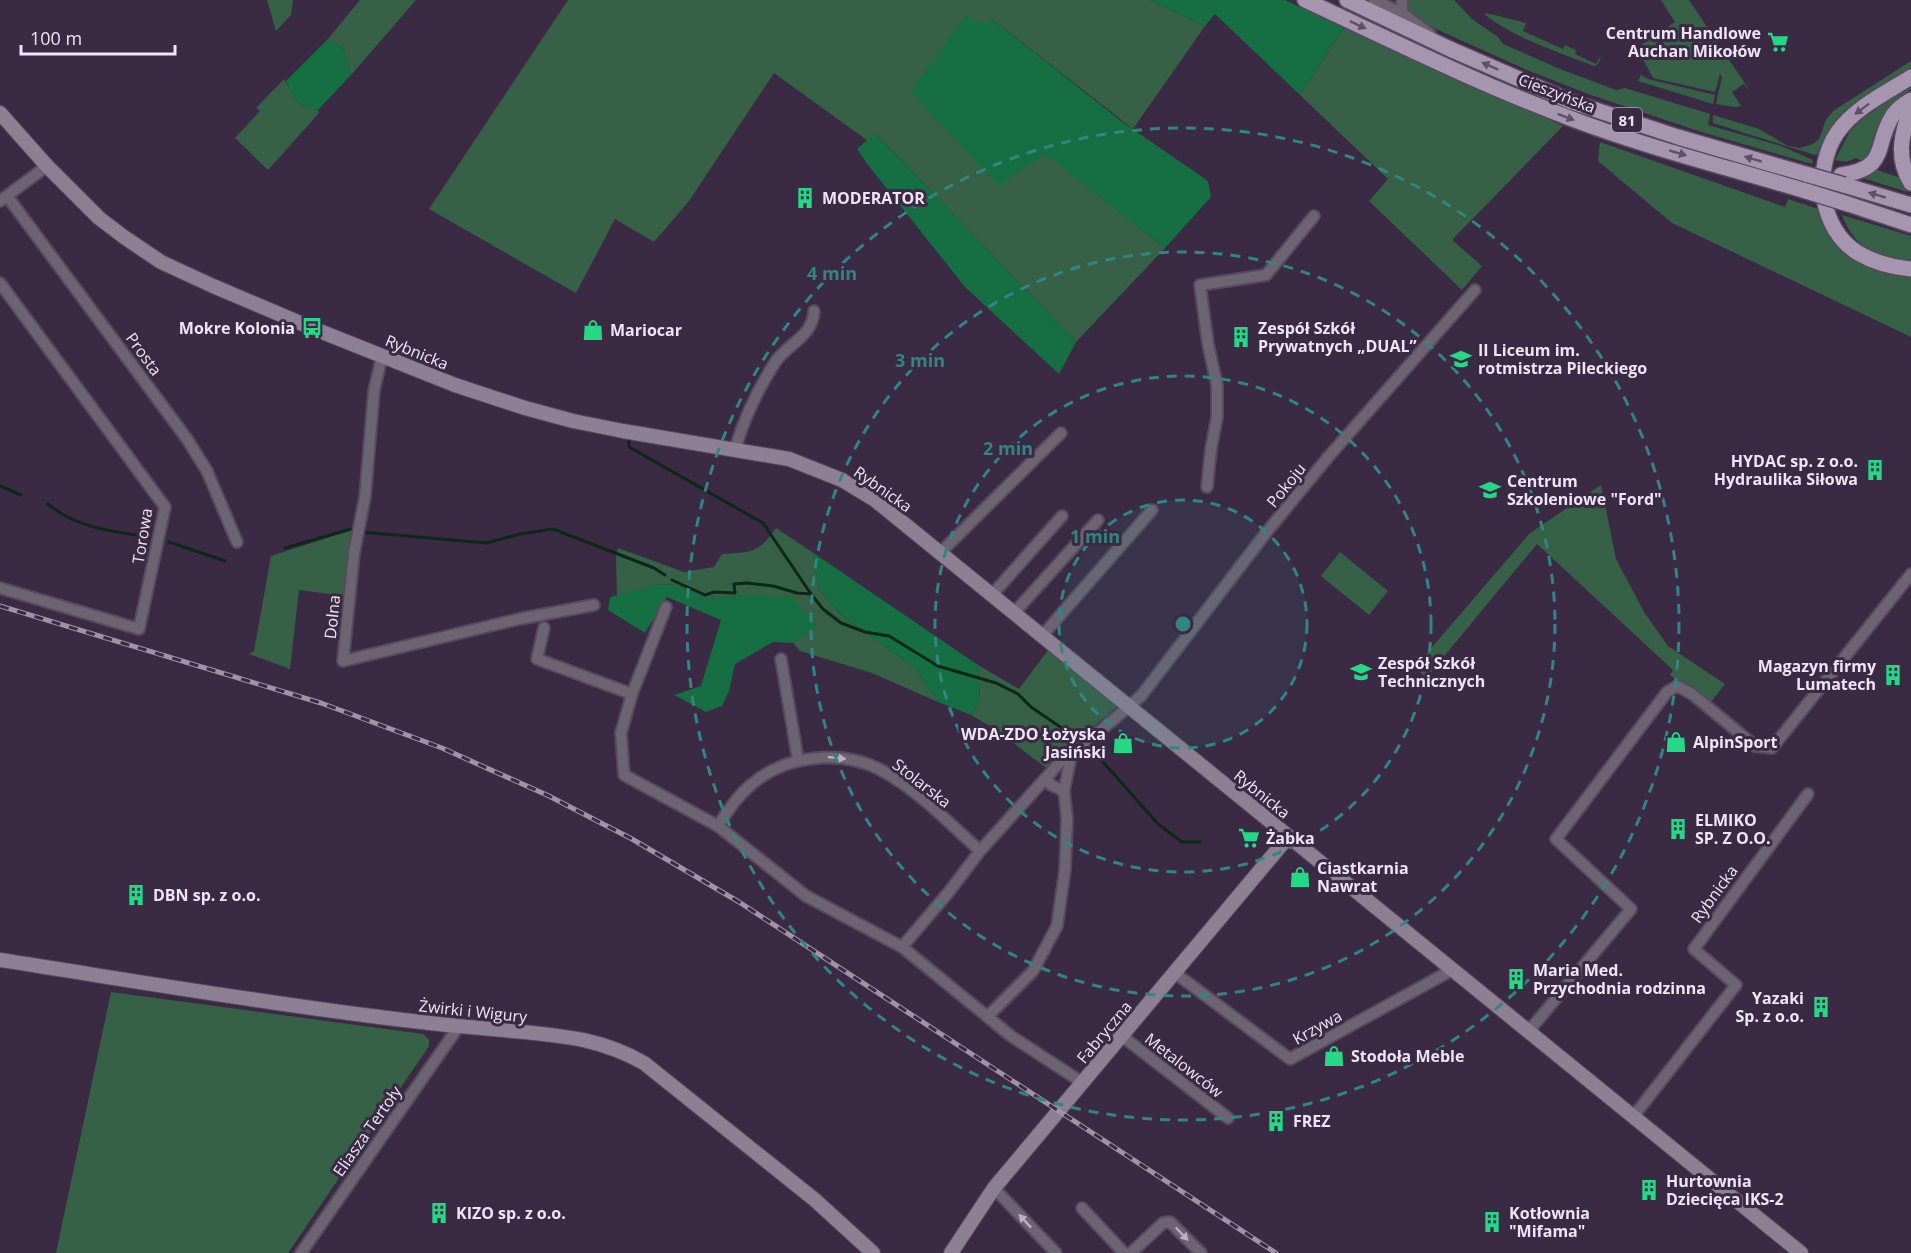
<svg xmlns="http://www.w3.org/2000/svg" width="1911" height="1253" viewBox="0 0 1911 1253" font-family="'Open Sans',sans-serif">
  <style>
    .green { fill: #366147 }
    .forest { fill: #166e43 }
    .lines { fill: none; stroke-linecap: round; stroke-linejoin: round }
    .stream { stroke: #0d2718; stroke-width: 3 }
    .street-casing { stroke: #584860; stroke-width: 14 }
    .secondary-casing { stroke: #584860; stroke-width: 16 }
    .primary-casing { stroke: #584860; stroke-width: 18 }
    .street { stroke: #6d6471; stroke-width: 10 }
    .secondary { stroke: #8d8094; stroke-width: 14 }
    .primary { stroke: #a695af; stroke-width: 15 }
    .rail-casing { stroke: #a093a8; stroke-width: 5 }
    .rail { stroke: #3b2a44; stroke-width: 3; stroke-dasharray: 9; stroke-linecap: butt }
    .primary-bridge-casing { stroke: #584860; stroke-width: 18; stroke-linecap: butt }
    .primary-bridge { stroke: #a695af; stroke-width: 15 }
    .oneway { fill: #604f69 }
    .oneway2 { fill: #bbb1c0 }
    .ring { fill: none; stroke: #318682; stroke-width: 3; stroke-dasharray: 10 8 }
    .labels { text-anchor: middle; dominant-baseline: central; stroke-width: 6; stroke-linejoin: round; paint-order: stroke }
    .shield { fill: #3b2a44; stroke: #b9acc0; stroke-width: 1.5 }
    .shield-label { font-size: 15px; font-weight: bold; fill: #efe4f5 }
    .poi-label { font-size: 16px; font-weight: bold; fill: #efe4f5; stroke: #3b2a44; text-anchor: start }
    .street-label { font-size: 16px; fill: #efe4f5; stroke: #3b2a44 }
    .centre { fill: #318682; stroke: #3b2a44; stroke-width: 3 }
    .ring-label { font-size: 18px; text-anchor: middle; font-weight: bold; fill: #318682; stroke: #3b2a44; stroke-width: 6; stroke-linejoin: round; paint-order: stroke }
  </style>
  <rect width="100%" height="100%" fill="#3b2a44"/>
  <g class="green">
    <path d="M267,0H293L291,15L276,31Z"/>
    <path d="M360,0H416L351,75L343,49L328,39Z"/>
    <path d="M568,0H1150L1205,26L1133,129L992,19L1045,153L1165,248L1076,342L876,134L868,141L774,73L689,201L654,242L615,219L576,293L429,209Z"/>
    <path d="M1408,0H1454L1472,19L1498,37L1503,44L1560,69L1616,90L1625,88L1710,114L1708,125L1781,146L1813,160L1812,164L1698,131L1591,95L1527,70L1416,20L1409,11Z"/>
    <path d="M1661,0H1689L1750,91L1744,84L1732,92L1741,106L1734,107L1716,104L1722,77L1720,74L1715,92L1653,78L1637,48L1675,22Z"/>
    <path d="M1486,13L1526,23L1523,31L1563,49L1565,45L1576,50L1575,54L1596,64L1600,57L1601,58L1597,65L1594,66C1558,52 1517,39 1485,15Z"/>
    <path d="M1344,28L1563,126L1452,240L1482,266L1462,290L1369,201L1388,179L1300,95Z"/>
    <path d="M1911,61V68C1875,91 1832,112 1817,155H1815L1713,123V115L1759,129L1788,146L1800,148L1813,144L1819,139L1826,120L1833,111Z"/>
    <path d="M1641,75L1648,79L1715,95L1713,104L1638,81Z"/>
    <path d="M284,79C296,99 293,105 318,110L319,113L268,170L235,138L260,111L256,108Z"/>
    <path d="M1911,85V89C1901,97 1890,106 1885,118C1878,136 1879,149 1863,161L1856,158L1846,162L1835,160L1850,131L1862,119Z"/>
    <path d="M1600,142L1785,207L1788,199L1821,210L1871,267L1898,275L1911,276V337L1672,223L1598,161Z"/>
    <path d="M1874,169L1901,178L1908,192L1862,178Z"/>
    <path d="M1842,215L1911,236V265C1878,258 1854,248 1842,215Z"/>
    <path d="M1601,485L1616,559L1644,612L1668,646L1725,684L1710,703L1670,675L1673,670L1537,544L1426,678L1415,667L1530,533Z"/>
    <path d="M776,528L812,552L819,589L840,614L915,668L938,702L872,673L800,651L793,643L815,627L747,595L708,599L677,585L659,584L617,596L616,556L618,548L684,572L714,567L722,554C751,552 758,554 776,528Z"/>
    <path d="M355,529L345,596L299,590L290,669L249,654L254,651L271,556Z"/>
    <path d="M1340,552L1388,591L1369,615L1321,576Z"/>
    <path d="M1049,649L1121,703L1046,768L995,729L971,715L980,700L978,665L1019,689Z"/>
    <path d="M111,992L423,1034L429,1040V1046L288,1253H56Z"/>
  </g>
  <g class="forest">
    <path d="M1150,0H1285L1344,28L1300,95L1215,14L1205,26Z"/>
    <path d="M965,16L985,24L992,19L1121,121L1208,181L1211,197L1165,248L1045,154L999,186L911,92Z"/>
    <path d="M328,39L343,49L351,75L318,110C296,106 295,101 286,81Z"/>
    <path d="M875,133L1076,342L1059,374L965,287L868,165L857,149Z"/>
    <path d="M812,552L978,665L980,700L971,715L938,702L915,668L840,614L819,589Z"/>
    <path d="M659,584L677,585L708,599L747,595L792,597L816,627L793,643L773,642L735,664L729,691L722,706L706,712L674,695L701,686L721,620L667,597L645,633L608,610L610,597Z"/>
  </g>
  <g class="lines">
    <g class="stream">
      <path d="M629,440V447L763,523L811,594L823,609L841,623L865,632L889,636L938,666L996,683L1018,694L1031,707L1078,739"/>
      <path d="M0,486L21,495"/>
      <path d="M48,504C76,528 115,532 150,537"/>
      <path d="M362,532L486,543L520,534L553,529L654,568L665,575"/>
      <path d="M169,542L225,561"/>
      <path d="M285,548L351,529"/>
      <path d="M672,580L705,595L714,592L735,593L734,584L747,583L773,586L797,593L811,594"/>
      <path d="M1095,753L1158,824L1182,842H1200"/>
    </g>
    <defs>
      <g id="street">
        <path d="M1374,0L1402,13L1430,34"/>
        <path d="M1402,13V0"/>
        <path d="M7,196L187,439L207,471L237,542"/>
        <path d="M0,201L47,166"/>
        <path d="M0,283L165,507L139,629L0,588"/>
        <path d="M382,356L374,391L365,497L354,553L343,661L519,619L594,605"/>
        <path d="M735,449C744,419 759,387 776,361C789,343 813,336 814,311"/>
        <path d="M1207,487L1211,449L1217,417V385L1208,344L1200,285L1266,275L1314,216"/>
        <path d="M940,553L1061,433"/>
        <path d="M992,595L1062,516"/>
        <path d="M666,607L632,694L621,733L624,775L718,826"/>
        <path d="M1014,613L1098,520"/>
        <path d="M544,628L537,659L632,694"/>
        <path d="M1042,636L1152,510"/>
        <path d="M781,659L798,760"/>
        <path d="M1046,779L1051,785L1064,791"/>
        <path d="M980,851C949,823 918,790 881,770C842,749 786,755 752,784C737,796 728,811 718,826L806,896L902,947L948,893L980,851L1062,760L1068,756H1071L1141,696L1265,534L1329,456L1475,290"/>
        <path d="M902,947L1011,1036L1083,1083"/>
        <path d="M1175,973L1290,1059L1452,970"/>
        <path d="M988,1016L1033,971L1057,926L1065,870L1067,818L1064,791L1071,756"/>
        <path d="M1528,1032L1631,909L1556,839L1667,692L1677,686L1692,694L1755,746L1772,748L1911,574"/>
        <path d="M1122,1036L1228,1118"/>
        <path d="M1633,1117L1736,985L1694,949L1808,794"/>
        <path d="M994,1188L1056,1253"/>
        <path d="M1082,1208L1124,1253"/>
        <path d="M301,1253L459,1026"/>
        <path d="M1131,1253L1163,1223L1170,1222L1201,1253"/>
      </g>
      <g id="secondary">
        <path d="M0,113L47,166L99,218L124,237L161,262L213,286L312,328L455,385L525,408L573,421L623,431L789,459L842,480L875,500L1801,1253"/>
        <path d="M0,960C129,980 257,1002 387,1018C426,1023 465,1027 504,1030C557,1036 596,1036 644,1063L815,1200L873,1253"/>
        <path d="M951,1253L994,1188L1288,837"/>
      </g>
      <g id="primary">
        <path d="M1305,0C1391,40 1477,83 1567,117C1645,147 1726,167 1806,191"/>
        <path d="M1347,0L1450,49L1572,102L1678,137L1809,175"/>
        <path d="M1911,77C1886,93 1854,108 1837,133C1813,169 1819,229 1858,253C1875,263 1892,267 1911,269"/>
        <path d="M1911,107C1902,133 1895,157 1911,183"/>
        <path d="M1841,175C1890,168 1873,146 1893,115C1897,109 1904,104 1911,100"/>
        <path d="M1844,185L1911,205"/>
        <path d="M1848,204L1911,225"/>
      </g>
    </defs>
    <use href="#street" class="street-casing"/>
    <use href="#secondary" class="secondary-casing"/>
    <use href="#primary" class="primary-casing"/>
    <use href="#street" class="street"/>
    <use href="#secondary" class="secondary"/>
    <use href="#primary" class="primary"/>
    <defs>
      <path id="rail" d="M0,606L321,703L442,748L549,796L632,839L739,902L1276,1253"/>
    </defs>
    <use href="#rail" class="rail-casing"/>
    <use href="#rail" class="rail"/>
    <defs>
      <g id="primary-bridge">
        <path d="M1809,175L1844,185"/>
        <path d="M1806,191L1848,204"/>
      </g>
    </defs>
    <use href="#primary-bridge" class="primary-bridge-casing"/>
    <use href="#primary-bridge" class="primary-bridge"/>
  </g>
  <defs><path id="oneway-solid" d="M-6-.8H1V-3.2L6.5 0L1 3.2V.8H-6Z" transform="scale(1.5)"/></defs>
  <g class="oneway">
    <use href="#oneway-solid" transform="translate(1358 25) rotate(25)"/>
    <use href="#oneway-solid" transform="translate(1490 66) rotate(-156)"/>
    <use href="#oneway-solid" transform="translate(1862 109) rotate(143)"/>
    <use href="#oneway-solid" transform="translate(1566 117) rotate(21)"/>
    <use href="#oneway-solid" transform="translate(1678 153) rotate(16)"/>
    <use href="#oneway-solid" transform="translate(1753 159) rotate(-164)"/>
    <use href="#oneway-solid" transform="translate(1877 195) rotate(-164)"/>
  </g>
  <g class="oneway2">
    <use href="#oneway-solid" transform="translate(837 758) rotate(6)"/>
    <use href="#oneway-solid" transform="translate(1025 1221) rotate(-133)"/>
    <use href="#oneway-solid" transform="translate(1182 1234) rotate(46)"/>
  </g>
  <circle cx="1183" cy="624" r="124" fill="#318682" fill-opacity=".12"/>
  <g class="ring">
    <circle cx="1183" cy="624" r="124"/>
    <circle cx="1183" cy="624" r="248"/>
    <circle cx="1183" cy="624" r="372"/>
    <circle cx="1183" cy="624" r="496"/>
  </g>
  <defs>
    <symbol id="supermarket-bare" viewBox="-9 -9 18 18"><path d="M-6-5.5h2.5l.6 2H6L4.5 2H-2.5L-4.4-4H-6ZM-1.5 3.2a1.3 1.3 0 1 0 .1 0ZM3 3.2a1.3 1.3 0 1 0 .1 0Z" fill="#24d886" stroke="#3b2a44" stroke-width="2.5" paint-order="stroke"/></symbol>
    <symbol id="building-bare" viewBox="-9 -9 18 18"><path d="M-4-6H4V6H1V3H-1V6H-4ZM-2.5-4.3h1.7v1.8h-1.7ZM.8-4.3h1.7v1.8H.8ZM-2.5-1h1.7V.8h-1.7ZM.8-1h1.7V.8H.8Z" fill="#24d886" stroke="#3b2a44" stroke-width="2.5" paint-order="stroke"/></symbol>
    <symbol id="bus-bare" viewBox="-9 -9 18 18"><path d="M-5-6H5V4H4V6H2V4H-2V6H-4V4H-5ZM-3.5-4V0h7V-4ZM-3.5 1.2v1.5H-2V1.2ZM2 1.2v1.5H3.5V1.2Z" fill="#24d886" stroke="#3b2a44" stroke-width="2.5" paint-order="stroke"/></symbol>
    <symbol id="shop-bare" viewBox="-9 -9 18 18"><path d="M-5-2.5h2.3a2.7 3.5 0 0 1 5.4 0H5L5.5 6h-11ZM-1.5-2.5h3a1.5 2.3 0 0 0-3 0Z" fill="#24d886" stroke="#3b2a44" stroke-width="2.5" paint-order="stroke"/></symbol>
    <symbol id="school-bare" viewBox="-9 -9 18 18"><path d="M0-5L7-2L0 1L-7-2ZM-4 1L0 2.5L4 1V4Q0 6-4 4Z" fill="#24d886" stroke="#3b2a44" stroke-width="2.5" paint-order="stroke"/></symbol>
  </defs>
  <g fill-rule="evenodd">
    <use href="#supermarket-bare" x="1763" y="27" width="30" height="30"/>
    <use href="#building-bare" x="790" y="183" width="30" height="30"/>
    <use href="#bus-bare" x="297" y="313" width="30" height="30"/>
    <use href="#shop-bare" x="578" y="315" width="30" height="30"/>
    <use href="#building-bare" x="1226" y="322" width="30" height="30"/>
    <use href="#school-bare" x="1446" y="344" width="30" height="30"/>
    <use href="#building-bare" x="1860" y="455" width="30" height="30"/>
    <use href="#school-bare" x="1475" y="475" width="30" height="30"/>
    <use href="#school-bare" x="1346" y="657" width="30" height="30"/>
    <use href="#building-bare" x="1878" y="660" width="30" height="30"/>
    <use href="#shop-bare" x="1661" y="727" width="30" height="30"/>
    <use href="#shop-bare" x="1108" y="728" width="30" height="30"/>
    <use href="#building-bare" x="1663" y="814" width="30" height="30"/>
    <use href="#supermarket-bare" x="1234" y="823" width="30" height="30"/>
    <use href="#shop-bare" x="1285" y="862" width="30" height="30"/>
    <use href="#building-bare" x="121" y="880" width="30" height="30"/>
    <use href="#building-bare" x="1501" y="964" width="30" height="30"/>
    <use href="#building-bare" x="1806" y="992" width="30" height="30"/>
    <use href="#shop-bare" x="1319" y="1041" width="30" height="30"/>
    <use href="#building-bare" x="1261" y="1106" width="30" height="30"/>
    <use href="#building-bare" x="1634" y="1175" width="30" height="30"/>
    <use href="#building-bare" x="424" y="1198" width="30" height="30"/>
    <use href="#building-bare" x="1477" y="1207" width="30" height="30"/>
  </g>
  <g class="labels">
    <rect class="shield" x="1612" y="108" width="30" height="24" rx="4.5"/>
    <g class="shield-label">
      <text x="1627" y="120">81</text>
    </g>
    <g class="poi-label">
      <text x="1761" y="33" text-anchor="end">Centrum Handlowe<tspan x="1761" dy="18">Auchan Mikołów</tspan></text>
      <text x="822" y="198">MODERATOR</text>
      <text x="295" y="328" text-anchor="end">Mokre Kolonia</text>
      <text x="1258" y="328">Zespół Szkół<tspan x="1258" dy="18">Prywatnych „DUAL”</tspan></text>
      <text x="610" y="330">Mariocar</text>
      <text x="1478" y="350">II Liceum im.<tspan x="1478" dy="18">rotmistrza Pileckiego</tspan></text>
      <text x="1858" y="461" text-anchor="end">HYDAC sp. z o.o.<tspan x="1858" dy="18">Hydraulika Siłowa</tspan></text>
      <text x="1507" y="481">Centrum<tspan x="1507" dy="18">Szkoleniowe "Ford"</tspan></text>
      <text x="1378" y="663">Zespół Szkół<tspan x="1378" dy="18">Technicznych</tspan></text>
      <text x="1876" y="666" text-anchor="end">Magazyn firmy<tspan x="1876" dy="18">Lumatech</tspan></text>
      <text x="1106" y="734" text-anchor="end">WDA-ZDO Łożyska<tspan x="1106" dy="18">Jasiński</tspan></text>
      <text x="1693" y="742">AlpinSport</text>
      <text x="1695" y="820">ELMIKO<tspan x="1695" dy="18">SP. Z O.O.</tspan></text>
      <text x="1266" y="838">Żabka</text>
      <text x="1317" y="868">Ciastkarnia<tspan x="1317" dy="18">Nawrat</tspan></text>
      <text x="153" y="895">DBN sp. z o.o.</text>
      <text x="1533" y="970">Maria Med.<tspan x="1533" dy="18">Przychodnia rodzinna</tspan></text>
      <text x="1804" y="998" text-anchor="end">Yazaki<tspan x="1804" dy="18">Sp. z o.o.</tspan></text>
      <text x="1351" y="1056">Stodoła Meble</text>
      <text x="1293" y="1121">FREZ</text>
      <text x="1666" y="1181">Hurtownia<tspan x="1666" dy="18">Dziecięca IKS-2</tspan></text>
      <text x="456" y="1213">KIZO sp. z o.o.</text>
      <text x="1509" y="1213">Kotłownia<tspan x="1509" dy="18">"Mifama"</tspan></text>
    </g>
    <g class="street-label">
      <text transform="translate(1557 93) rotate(21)">Cieszyńska</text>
      <text transform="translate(417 352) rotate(22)">Rybnicka</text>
      <text transform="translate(144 354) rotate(54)">Prosta</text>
      <text transform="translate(1286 485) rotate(-51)">Pokoju</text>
      <text transform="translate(883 489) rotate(35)">Rybnicka</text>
      <text transform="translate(142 536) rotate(-81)">Torowa</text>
      <text transform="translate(332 617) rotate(-84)">Dolna</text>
      <text transform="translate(922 783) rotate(38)">Stolarska</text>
      <text transform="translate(1262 794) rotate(39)">Rybnicka</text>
      <text transform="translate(1714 894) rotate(-54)">Rybnicka</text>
      <text transform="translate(473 1011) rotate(6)">Żwirki i Wigury</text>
      <text transform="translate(1317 1027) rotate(-29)">Krzywa</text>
      <text transform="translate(1104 1032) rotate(-50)">Fabryczna</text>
      <text transform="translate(1184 1065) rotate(38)">Metalowców</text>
      <text transform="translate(367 1131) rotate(-55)">Eliasza Tertoły</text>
    </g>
  </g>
  <circle cx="1183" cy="624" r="9" class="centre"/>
  <g class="ring-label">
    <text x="832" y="280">4 min</text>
    <text x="920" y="367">3 min</text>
    <text x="1008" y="455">2 min</text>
    <text x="1095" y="543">1 min</text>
  </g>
  <path d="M21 45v9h154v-9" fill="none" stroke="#efe4f5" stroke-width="3"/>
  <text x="30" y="45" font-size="18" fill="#efe4f5" stroke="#3b2a44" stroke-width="4.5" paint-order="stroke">100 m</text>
</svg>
